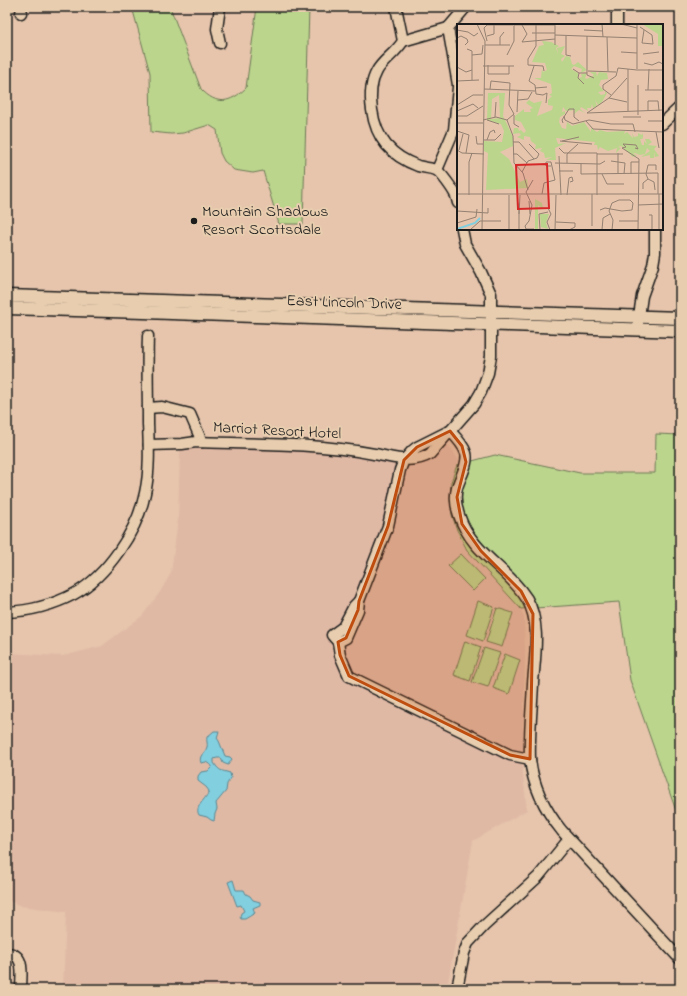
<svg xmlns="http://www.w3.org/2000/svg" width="687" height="996" viewBox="0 0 687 996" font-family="'Indie Flower',sans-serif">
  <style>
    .built { fill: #e0b9a5 }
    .green { fill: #bbd58d; stroke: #6c7854 }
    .water { fill: #82cfe0; stroke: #598792 }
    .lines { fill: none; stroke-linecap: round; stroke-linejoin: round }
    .minor-casing { stroke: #1c1c1c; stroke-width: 13 }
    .major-casing { stroke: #1c1c1c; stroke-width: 15 }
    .minor { stroke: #e8cdaf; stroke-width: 10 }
    .major { stroke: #e8cdaf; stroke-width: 12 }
    .marked { fill: #bf4d0f; fill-opacity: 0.2; stroke: #bf4d0f; stroke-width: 3; stroke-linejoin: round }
    .poi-dot { fill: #1c1c1c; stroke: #e8cdaf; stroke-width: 1.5 }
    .labels { text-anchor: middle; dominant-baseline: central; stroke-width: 4; stroke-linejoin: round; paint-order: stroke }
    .poi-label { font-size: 16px; fill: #1c1c1c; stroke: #e8cdaf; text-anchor: start }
    .street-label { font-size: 16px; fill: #1c1c1c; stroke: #e8cdaf }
    .inset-river { fill: none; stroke: #82cfe0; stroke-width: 2 }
    .inset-road { fill: none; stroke: #958172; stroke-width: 1 }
    .view { fill: #d62828; fill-opacity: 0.15; stroke: #d62828; stroke-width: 2 }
    .inset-edge { fill: none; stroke: #1c1c1c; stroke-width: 2 }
  </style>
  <rect width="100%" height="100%" fill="#e6c5ac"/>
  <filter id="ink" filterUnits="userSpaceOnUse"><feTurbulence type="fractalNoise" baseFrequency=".025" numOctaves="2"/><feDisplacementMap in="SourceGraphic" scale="8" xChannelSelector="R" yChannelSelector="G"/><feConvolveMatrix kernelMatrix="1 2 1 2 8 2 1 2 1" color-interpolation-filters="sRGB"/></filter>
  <g filter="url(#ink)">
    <path class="built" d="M422,441L447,443L459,461L457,465L452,515L457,530L467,550L521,609L524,618L525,657L523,736V775L527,810L473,841L447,989H63L66,912L21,906L7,900V653L63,656L102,646L142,616L160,592L171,573L178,519L180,449L269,448L318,450L390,460Z"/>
    <g class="green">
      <path d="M132,7H170L201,89C217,106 230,103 246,88L257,7H309L303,224H279L263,171L253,173L234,170L224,161L220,153L217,130L209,125L183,133L171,134L151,132L150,73Z"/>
      <path d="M656,434L680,435V822L630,680L619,602L521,609L467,550L457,530L452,515L450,500L451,482L457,465L495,455L580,473H655Z"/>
      <path d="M461,554L485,579L473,591L448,566Z"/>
      <path d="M478,601L494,607L483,641L467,635Z"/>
      <path d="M497,608L513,613L502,647L486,642Z"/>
      <path d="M465,641L481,647L470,681L454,675Z"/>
      <path d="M484,648L500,653L488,687L472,682Z"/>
      <path d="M505,654L520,660L509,694L493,688Z"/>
    </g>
    <g class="water">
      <path d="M214,731H219L217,738L219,741L225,756L230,757L232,759L228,765L223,763L221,758H217L214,759V763C220,772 221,770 230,773L231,778L227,784L226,791L216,803L217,809L215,814L214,821L211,820L207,817L199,815C194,806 206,800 209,791L206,787L198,781V776L201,772L208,771L212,767V766L206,762L201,763C198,755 205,754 207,747C208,744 206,740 207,737Z"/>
      <path d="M233,880L236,890H244L246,894L250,896L253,900L260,902V905L253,908L255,913L245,919H241L240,917L241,913L244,911L241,905L237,906L228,882Z"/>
    </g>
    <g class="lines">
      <defs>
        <g id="minor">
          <path d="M396,7L403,41C396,53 382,61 377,71C370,83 370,97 372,110C376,139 391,156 418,166C424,168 431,168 436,170C441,172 453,190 455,194C457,197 457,200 458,203"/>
          <path d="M21,13L22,7"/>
          <path d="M617,25V7"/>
          <path d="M403,41L448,28"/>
          <path d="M220,43L217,29L220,7"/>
          <path d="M458,85L448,28L466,7"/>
          <path d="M662,124L680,107"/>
          <path d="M437,170L454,130L458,87"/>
          <path d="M638,323L642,296L653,265L655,253V229"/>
          <path d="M148,408L162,407L190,414L202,442"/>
          <path d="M450,431C456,437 463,444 466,453C469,464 460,477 457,488C455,496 456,507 459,515C472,554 507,567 527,599C541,623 535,656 533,683C532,708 529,733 530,759C533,787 544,809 562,831L680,959"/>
          <path d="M149,445L182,444L196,442C255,444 315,443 374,454C392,457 412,465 430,454L474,404L481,392L488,373L491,356V294L481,272L465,244L462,229"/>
          <path d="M359,601L354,606L343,627L332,635L338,642L340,655L349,676L510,755L530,759"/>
          <path d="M7,612C30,611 53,605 74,594C107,576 138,530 145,493C150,471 149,447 148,424C148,394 147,365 148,336"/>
          <path d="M338,642L346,638L358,610L359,601L388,526L400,470L404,460L412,451L417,447L447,432"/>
          <path d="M7,953C26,954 21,975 21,989"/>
          <path d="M457,989L464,953L468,943L484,926L538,877L569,839"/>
        </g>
        <g id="major">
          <path d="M7,296L680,318"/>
          <path d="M7,308L144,312L680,331"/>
        </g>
      </defs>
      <use href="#minor" class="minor-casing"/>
      <use href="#major" class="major-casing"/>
      <use href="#minor" class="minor"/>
      <use href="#major" class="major"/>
    </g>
  </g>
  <path class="marked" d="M450,431L462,446L466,462L457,497L462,524L481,551L521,591L533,614L530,759L510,755L349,676L340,655L338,642L346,638L358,610L359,601L388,526L404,460L417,447Z"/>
  <circle class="poi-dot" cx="194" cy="221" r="4"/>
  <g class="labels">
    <g class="poi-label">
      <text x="202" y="212">Mountain Shadows<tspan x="202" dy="18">Resort Scottsdale</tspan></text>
    </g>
    <g class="street-label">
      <text transform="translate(344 303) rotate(2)">East Lincoln Drive</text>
      <text transform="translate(277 431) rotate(3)">Marriot Resort Hotel</text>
    </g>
  </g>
  <g transform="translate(457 24)">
    <rect width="206" height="206" fill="#e6c5ac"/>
    <path d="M185,0H206V22H201V10ZM85,17L94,18L102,22L99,24L101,30L100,24L108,22L104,30L108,32L104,35L105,38L109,32L113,33L115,40L117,41L121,38L130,46L124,49L125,45L117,42L114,45L121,49V54L125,53L124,50L130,49L128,54L130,55L137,51L133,48H139L140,52L142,48L150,49L151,55L144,56L142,61L147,67L141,68L144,71L148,70V67L150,69L145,78L141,81L138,76L140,82L136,84L135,80L134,84H130L131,87L124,83L123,85L128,89L122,86L117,90L118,86L109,87L106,83L105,88L108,87V90L103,93L102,98L105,104L109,105L110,98L115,102L127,98L134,108V104L140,108L143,106L150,108L168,107L167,110L170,108L176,114L175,109L177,113L181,112V109L185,111L186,109V114L184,113L186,115H183L185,121H187V117L190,120L188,115H192L195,118L191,121L200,122L197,125L202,132L198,133V128L197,134H193V131L184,133L193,127L190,124L188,130L183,131L178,129L176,130L180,131L176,133L164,122L161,123L164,124L159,129L160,124L151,127L143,123L141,126L140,121H137L138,118L99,114L101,120L109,119L98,124L99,136H89L95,133L88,134L87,129L83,127L85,124L78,125L79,121L74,117L73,113L67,112V116L60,113L64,111L62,109L56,110L57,104H61L62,107L64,106L67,109L69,107L64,98L58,96V92L67,85V88H74L73,85L76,84L69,79L72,76L77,79L85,77L80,92L95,86L96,82L91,81V76L95,72L92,71L95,69L94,60L77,54H84L85,45L86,48L90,46L88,39L75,38L82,22L87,21ZM31,69H48L46,92L56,113V122L43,128L52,135L63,158L70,155L71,164L29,166L31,129L27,127V117L45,118L47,107L44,100L30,96ZM42,71L43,94L34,95L35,75ZM78,175L85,179L86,185L81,181V206H78ZM83,190H92L89,199L91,205L84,203Z" fill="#bbd58d" fill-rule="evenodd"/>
    <path class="inset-river" d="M0,205L18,199L23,194"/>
    <path class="inset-road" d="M20,0L28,17L25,206M145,0L146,13M164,0L180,4M180,0V45M57,1H98M65,1L70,10L65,18L98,15M79,1V22L71,35V41L86,42L87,47M183,3L195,11L196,20L185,19L187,6M0,6L11,8L17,12L21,9M127,6L146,7M75,9H98M98,11L180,14M30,12L37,10V1M109,12V31L114,32M130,12V51L137,54M150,13L151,47M0,14L4,12L10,15L11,18L8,21M30,17L27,4L30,1H56M28,21H53M43,21V13L47,8M98,21V0M10,25L15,27V56M164,28L180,29M186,30L202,28M15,31L25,30L26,21M50,31L57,17V1M187,39L195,41L202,38L206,40M31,41V50H52V42M26,42H57M0,43L9,48L15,46M116,45L122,49H130M180,46H206M131,47L159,48M122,49L121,54L127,60M0,57L22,56M72,57L78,61L79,70L86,71L90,69L89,79M72,57L77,42M78,64L90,63M27,65L78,67M33,65L34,57L53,59L52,81L57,90L50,96M188,66H206M191,66L192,45M154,71L146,65V61L159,52L161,44L180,46M152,74L170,78M61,76L71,75L75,68M0,81L16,71H26M0,87L16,80L21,84M171,87V45M191,87V77H201L202,87M60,88L61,67M130,89L206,86M130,89L152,74L170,54M57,91V100L62,103M181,91V61M0,92H10L26,82M107,92L108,96L116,100L132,96L154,100H176L178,108M38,93L39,78M166,93H184M26,96L39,93L50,96M30,96L42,100M50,96L56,112L57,139L66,149L71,166M129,97L136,105L206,108M191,97H206M0,99H26M106,99L105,96L112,85H117V93L122,97M0,107L12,111L9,129M199,108L202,124M19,112L20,120H26M26,116H38L44,110M30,116L33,108L37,106L38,109M103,117L135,120M105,117L122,113M56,118H62L77,135M72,120L82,130M102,124L107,129H140V171M178,124L181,125L179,121L166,120L169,123L165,124L182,135L181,206M0,126L5,129L27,130M2,126L6,110M56,130H60L70,139M140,130H166M102,132L104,171M154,137L168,139L167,150M98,139L143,140L148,137M110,139V130L121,120M124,140V150L201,149V170M102,147H116M65,148L71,137L80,134L82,130M145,150L150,160H167M161,150V129M174,150V138H182M76,156L69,168L75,181L72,197L68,202L69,205H77M186,165V159L191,155M198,166L197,158L191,155L189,150L191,141H199V146M0,170H206M85,170L87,159L98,156L94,138H89V142H94M135,170V202M12,171V138L15,129M110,171L112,154L115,153L116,157L113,158M72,177L73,190M155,179L162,176H173L176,179L175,186M181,181L206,180M91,184L94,190L90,198L93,206M143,186L148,184L165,187L175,186M0,187L31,189V184M62,190L63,171M192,191H195V206M162,197H181M99,198L118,199V203L112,206M0,199L19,193L20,185M13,206L23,197H44M52,206V171M62,206V179M83,206L82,190L91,188M98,206L99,171M145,206L146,194L153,190M155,206L156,196L152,187L155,179M202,206V170"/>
    <path class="view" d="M90,140L92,184L61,185L59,141Z"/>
    <rect width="206" height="206" class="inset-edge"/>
  </g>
  <rect width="687" height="996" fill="none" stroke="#e8cdaf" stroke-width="24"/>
  <rect x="12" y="12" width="663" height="972" fill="none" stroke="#1c1c1c" stroke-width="1.5" filter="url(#ink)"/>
</svg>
